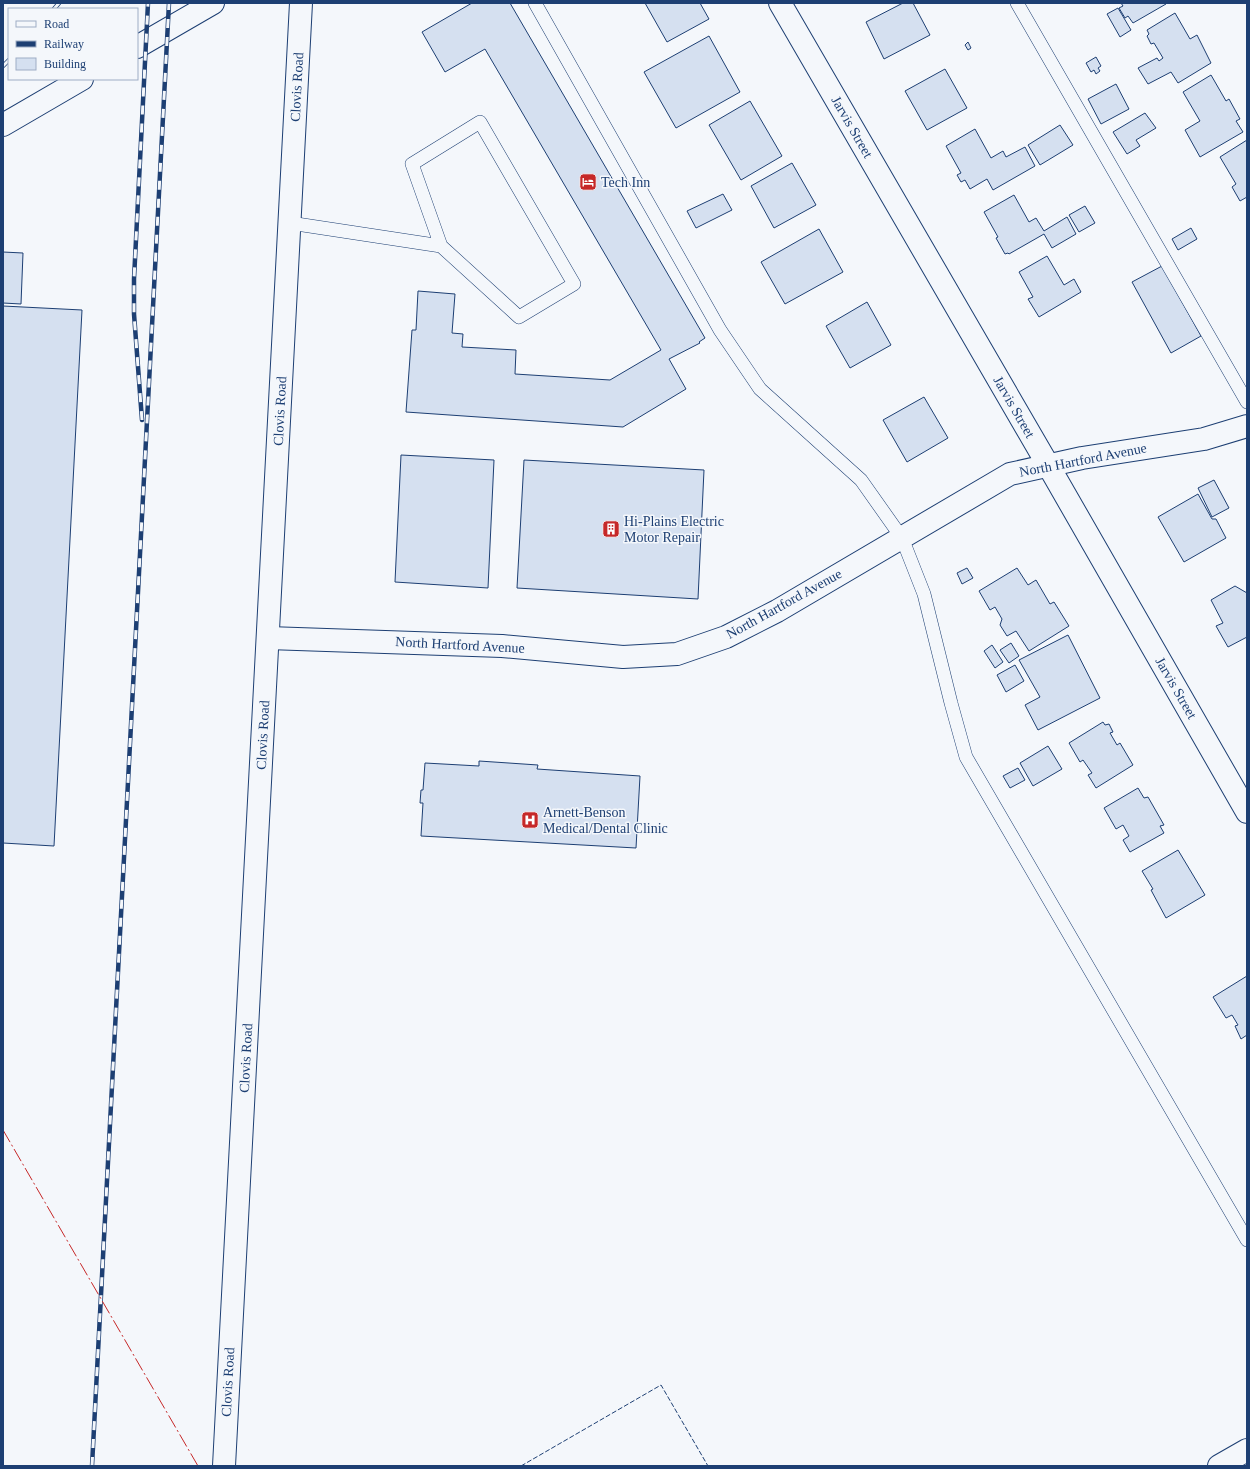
<svg xmlns="http://www.w3.org/2000/svg" width="1250" height="1469" viewBox="0 0 1250 1469" font-family="Georgia,serif">
  <style>
    .building { fill: #d5e0f0; stroke: #1d3f73 }
    .lines { fill: none; stroke-linecap: round; stroke-linejoin: round }
    .service-casing { stroke: #1d3f73; stroke-width: 14 }
    .minor-casing { stroke: #1d3f73; stroke-width: 24 }
    .tertiary-casing { stroke: #1d3f73; stroke-width: 24 }
    .secondary-casing { stroke: #1d3f73; stroke-width: 24 }
    .trunk-casing { stroke: #1d3f73; stroke-width: 24 }
    .service { stroke: #f4f7fb; stroke-width: 13 }
    .minor { stroke: #f4f7fb; stroke-width: 22 }
    .tertiary { stroke: #f4f7fb; stroke-width: 22 }
    .secondary { stroke: #f4f7fb; stroke-width: 22 }
    .trunk { stroke: #f4f7fb; stroke-width: 22 }
    .rail-casing { stroke: #1d3f73; stroke-width: 4.5 }
    .rail { stroke: #f4f7fb; stroke-width: 3; stroke-dasharray: 9; stroke-linecap: butt }
    .fence { stroke: #1d3f73; stroke-width: 1; stroke-dasharray: 5 2; stroke-linecap: butt }
    .power { stroke: #c62828; stroke-width: 1; stroke-dasharray: 14 3 2 3; stroke-linecap: butt }
    .labels { text-anchor: middle; dominant-baseline: central; stroke-width: 3; stroke-linejoin: round; paint-order: stroke }
    .street-label { font-size: 14px; fill: #1d3f73; stroke: #f4f7fb }
    .poi-label { font-size: 14px; fill: #1d3f73; stroke: #f4f7fb; text-anchor: start }
  </style>
  <rect width="100%" height="100%" fill="#f4f7fb"/>
  <g class="building">
    <path d="M472,3H510L705,338L699,342L700,343L669,359L686,389L623,427L406,412L412,330H416L418,291L455,294L452,333L463,334L462,347L516,350L515,374L610,380L661,350L485,49L445,72L422,32Z"/>
    <path d="M645,3H700L709,19L667,42Z"/>
    <path d="M903,3H913L930,35L884,59L866,22Z"/>
    <path d="M1121,3H1166V4L1133,23L1128,16L1125,18L1119,8L1123,6Z"/>
    <path d="M1118,8L1131,30L1120,37L1107,14Z"/>
    <path d="M1175,13L1190,39L1197,35L1211,63L1178,83L1171,72L1148,84L1138,68L1157,58L1159,61L1163,58L1154,43L1151,44L1147,36L1149,34L1147,30Z"/>
    <path d="M709,36L740,92L676,128L644,72Z"/>
    <path d="M968,42L971,48L968,50L965,45Z"/>
    <path d="M1096,57L1101,66L1098,68L1100,71L1096,74L1094,70L1091,72L1086,63Z"/>
    <path d="M945,69L967,108L927,130L905,91Z"/>
    <path d="M1211,75L1226,101L1229,99L1240,119L1236,121L1243,132L1200,157L1185,130L1200,121L1183,92Z"/>
    <path d="M1116,84L1129,109L1101,124L1088,99Z"/>
    <path d="M750,101L782,156L741,180L709,125Z"/>
    <path d="M1145,113L1156,128L1136,140L1140,146L1127,154L1113,132Z"/>
    <path d="M1060,125L1073,145L1040,165L1028,145Z"/>
    <path d="M975,129L991,158L1003,151L1006,157L1025,147L1035,166L993,190L987,179L970,189L965,180L961,182L957,175L961,173L946,146Z"/>
    <path d="M1247,140V197L1240,201L1232,187L1236,184L1220,157Z"/>
    <path d="M792,163L816,205L774,228L751,186Z"/>
    <path d="M723,194L732,210L696,228L687,211Z"/>
    <path d="M1014,195L1029,222L1036,218L1044,231L1067,217L1076,234L1052,248L1044,234L1009,254L1008,253L1005,254L996,238L998,237L984,212Z"/>
    <path d="M1085,206L1095,223L1079,232L1069,215Z"/>
    <path d="M1191,228L1197,239L1178,250L1172,239Z"/>
    <path d="M819,229L843,272L785,304L761,262Z"/>
    <path d="M3,252L23,253L21,304L3,303Z"/>
    <path d="M1047,256L1064,285L1074,279L1081,292L1039,317L1028,299L1033,297L1019,272Z"/>
    <path d="M1162,266L1201,336L1171,353L1132,282Z"/>
    <path d="M867,302L891,345L850,368L826,326Z"/>
    <path d="M3,306L82,310L54,846L3,843Z"/>
    <path d="M924,397L948,438L907,462L883,420Z"/>
    <path d="M401,455L494,460L488,588L395,582Z"/>
    <path d="M524,460L704,470L698,599L517,588Z"/>
    <path d="M1214,480L1229,508L1212,517L1198,488Z"/>
    <path d="M1198,494L1212,519H1216L1226,538L1184,562L1158,517Z"/>
    <path d="M967,568L973,578L962,584L957,573Z"/>
    <path d="M1017,568L1028,585L1036,580L1050,604L1054,602L1069,626L1029,651L1016,631L1007,636L1000,625L1002,619L995,607L990,610L979,591Z"/>
    <path d="M1235,586L1247,593V637L1228,647L1216,626L1223,623L1211,600Z"/>
    <path d="M1068,635L1100,698L1038,730L1025,705L1040,697L1019,660Z"/>
    <path d="M1011,643L1019,656L1009,663L1000,650Z"/>
    <path d="M992,645L1003,662L995,668L984,651Z"/>
    <path d="M1015,665L1024,681L1006,692L997,675Z"/>
    <path d="M1103,722L1105,725L1109,724L1113,732L1110,733L1117,745L1120,743L1133,765L1096,788L1088,775L1092,773L1083,760L1080,762L1069,743Z"/>
    <path d="M1048,746L1062,769L1033,786L1020,763Z"/>
    <path d="M479,761L538,765L537,769L640,776L636,848L421,836L423,803H420L421,790H423L425,763L479,766Z"/>
    <path d="M1018,768L1025,780L1010,788L1003,776Z"/>
    <path d="M1138,788L1144,798L1148,797L1164,825L1160,826L1164,833L1130,852L1123,840L1129,836L1123,825L1116,829L1104,808Z"/>
    <path d="M1178,850L1205,895L1166,918L1151,890L1153,889L1142,871Z"/>
    <path d="M1247,976V1035L1241,1039L1235,1026L1238,1025L1232,1015L1226,1018L1213,997Z"/>
  </g>
  <g class="lines">
    <defs>
      <g id="service">
        <path d="M535,3L720,330L760,389L861,480L902,538L924,594L951,703L966,757L1247,1240"/>
        <path d="M1017,3L1247,402"/>
        <path d="M290,223L441,246L519,317L574,284L480,122L412,164L441,246"/>
      </g>
      <g id="minor">
        <path d="M780,3L1048,465L1247,812"/>
        <path d="M268,638L502,646L623,657L677,654L726,637L777,611L1010,474L1082,458L1204,439L1247,426"/>
      </g>
      <g id="tertiary">
        <path d="M137,47L213,3"/>
        <path d="M3,125L82,79"/>
      </g>
      <path id="secondary" d="M1219,1466L1247,1450"/>
      <path id="trunk" d="M224,1466L301,3"/>
    </defs>
    <use href="#service" class="service-casing"/>
    <use href="#minor" class="minor-casing"/>
    <use href="#tertiary" class="tertiary-casing"/>
    <use href="#secondary" class="secondary-casing"/>
    <use href="#trunk" class="trunk-casing"/>
    <use href="#service" class="service"/>
    <use href="#minor" class="minor"/>
    <use href="#tertiary" class="tertiary"/>
    <use href="#secondary" class="secondary"/>
    <use href="#trunk" class="trunk"/>
    <defs>
      <g id="rail">
        <path d="M54,9L59,3"/>
        <path d="M3,66L9,60"/>
        <path d="M142,420L134,314V279L148,3"/>
        <path d="M92,1466L169,3"/>
      </g>
    </defs>
    <use href="#rail" class="rail-casing"/>
    <use href="#rail" class="rail"/>
    <path class="fence" d="M521,1466L661,1385L708,1466"/>
    <path class="power" d="M3,1130L198,1466"/>
  </g>
  <defs>
    <symbol id="hotel-square" viewBox="-11 -11 22 22"><rect x="-9" y="-9" width="18" height="18" rx="4" fill="#c62828" stroke="#f4f7fb"/><path d="M-6-4.5h1.5V1H6V5H4.5V3h-9V5H-6ZM-4 0a1.8 1.8 0 1 1 3.6 0ZM.5 0V-2.5h3Q6-2.5 6 0Z" fill="#fff"/></symbol>
    <symbol id="building-square" viewBox="-11 -11 22 22"><rect x="-9" y="-9" width="18" height="18" rx="4" fill="#c62828" stroke="#f4f7fb"/><path d="M-4-6H4V6H1V3H-1V6H-4ZM-2.5-4.3h1.7v1.8h-1.7ZM.8-4.3h1.7v1.8H.8ZM-2.5-1h1.7V.8h-1.7ZM.8-1h1.7V.8H.8Z" fill="#fff"/></symbol>
    <symbol id="hospital-square" viewBox="-11 -11 22 22"><rect x="-9" y="-9" width="18" height="18" rx="4" fill="#c62828" stroke="#f4f7fb"/><path d="M-5-5h3v3.5h4V-5h3V5h-3V1.5h-4V5h-3Z" fill="#fff"/></symbol>
  </defs>
  <g fill-rule="evenodd">
    <use href="#hotel-square" x="578" y="172" width="20" height="20"/>
    <use href="#building-square" x="601" y="519" width="20" height="20"/>
    <use href="#hospital-square" x="520" y="810" width="20" height="20"/>
  </g>
  <g class="labels">
    <g class="street-label">
      <text transform="translate(297 87) rotate(-87)">Clovis Road</text>
      <text transform="translate(852 127) rotate(60)">Jarvis Street</text>
      <text transform="translate(1014 407) rotate(60)">Jarvis Street</text>
      <text transform="translate(280 411) rotate(-87)">Clovis Road</text>
      <text transform="translate(1083 460) rotate(-11)">North Hartford Avenue</text>
      <text transform="translate(784 604) rotate(-29)">North Hartford Avenue</text>
      <text transform="translate(460 645) rotate(3)">North Hartford Avenue</text>
      <text transform="translate(1176 688) rotate(60)">Jarvis Street</text>
      <text transform="translate(263 735) rotate(-87)">Clovis Road</text>
      <text transform="translate(246 1058) rotate(-87)">Clovis Road</text>
      <text transform="translate(228 1382) rotate(-87)">Clovis Road</text>
    </g>
    <g class="poi-label">
      <text x="601" y="182">Tech Inn</text>
      <text x="624" y="521">Hi-Plains Electric<tspan x="624" dy="16">Motor Repair</tspan></text>
      <text x="543" y="812">Arnett-Benson<tspan x="543" dy="16">Medical/Dental Clinic</tspan></text>
    </g>
  </g>
  <rect width="1250" height="1469" fill="none" stroke="#1d3f73" stroke-width="8"/>
  <rect x="8" y="8" width="130" height="72" fill="#f4f7fb" stroke="#9eadc5"/>
  <rect x="16" y="21" width="20" height="6" fill="#f4f7fb" stroke="#9eadc5"/>
  <text x="44" y="28" font-size="12" fill="#1d3f73">Road</text>
  <rect x="16" y="41" width="20" height="6" fill="#1d3f73" stroke="#9eadc5"/>
  <text x="44" y="48" font-size="12" fill="#1d3f73">Railway</text>
  <rect x="16" y="58" width="20" height="12" fill="#d5e0f0" stroke="#9eadc5"/>
  <text x="44" y="68" font-size="12" fill="#1d3f73">Building</text>
</svg>
